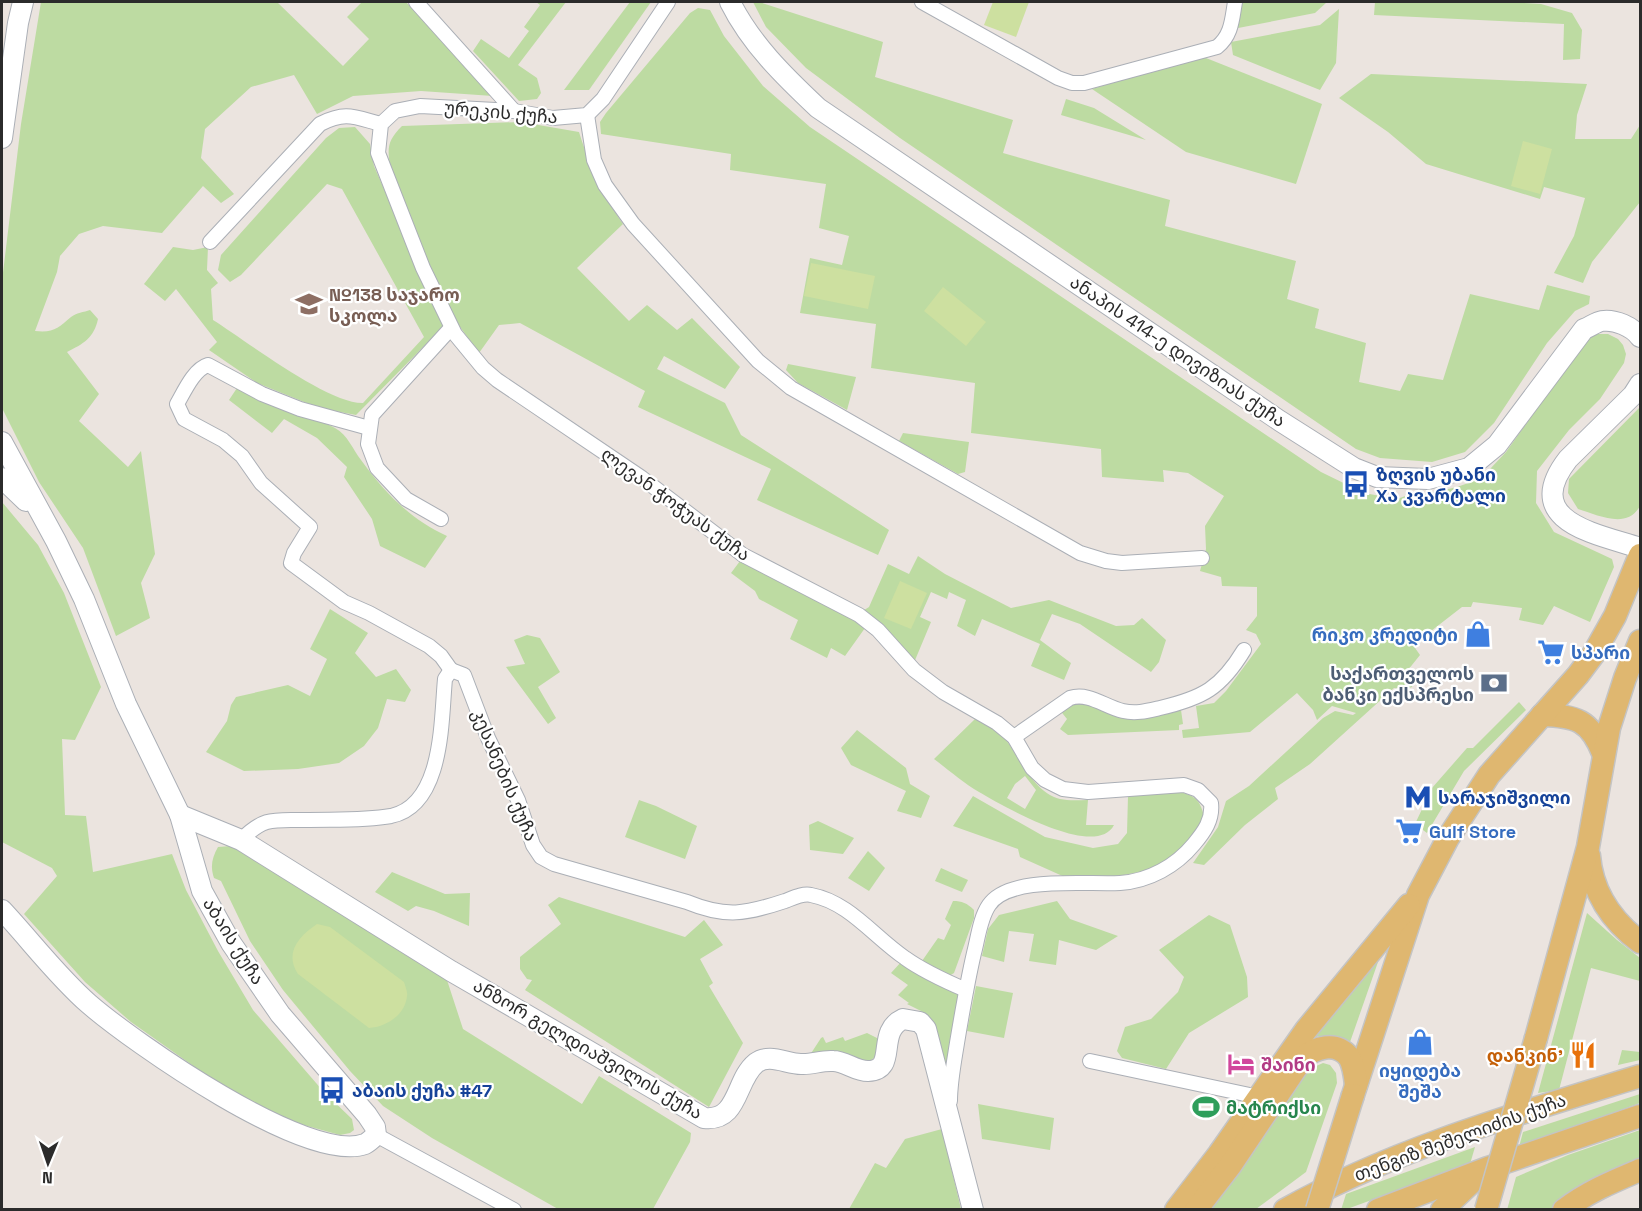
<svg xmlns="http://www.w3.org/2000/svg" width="1642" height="1211" viewBox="0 0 1642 1211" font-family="'Space Grotesk','Noto Sans Georgian',sans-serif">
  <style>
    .green { fill: #bddba2; fill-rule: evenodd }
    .pitch { fill: #cde0a0 }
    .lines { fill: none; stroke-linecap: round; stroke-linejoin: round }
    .street-casing { stroke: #abafb6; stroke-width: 16 }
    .secondary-casing { stroke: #abafb6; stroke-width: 22 }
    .primary-casing { stroke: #c4c4c4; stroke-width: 25 }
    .street { stroke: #fff; stroke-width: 14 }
    .secondary { stroke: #fff; stroke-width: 20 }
    .primary { stroke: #dfb770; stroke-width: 22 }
    .primary-bridge-casing { stroke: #c4c4c4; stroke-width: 25; stroke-linecap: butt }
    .primary-bridge { stroke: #dfb770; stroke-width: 22 }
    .labels { text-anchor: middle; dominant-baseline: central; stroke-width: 4.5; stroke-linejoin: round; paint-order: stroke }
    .street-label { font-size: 18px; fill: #2b2b2b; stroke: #fff }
    .education-label { font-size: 18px; font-weight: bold; fill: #785e54; stroke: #fff; text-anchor: start }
    .transit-label { font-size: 18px; font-weight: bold; fill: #164399; stroke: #fff; text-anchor: start }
    .shop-label { font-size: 18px; font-weight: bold; fill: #366cbe; stroke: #fff; text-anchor: start }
    .service-label { font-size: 18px; font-weight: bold; fill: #4e5e75; stroke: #fff; text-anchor: end }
    .food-label { font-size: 18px; font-weight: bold; fill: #c56008; stroke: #fff; text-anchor: end }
    .hotel-label { font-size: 18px; font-weight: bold; fill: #b23c85; stroke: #fff; text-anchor: start }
    .leisure-label { font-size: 18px; font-weight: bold; fill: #27864d; stroke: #fff; text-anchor: start }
  </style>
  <rect width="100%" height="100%" fill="#ebe4df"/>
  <g class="green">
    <path d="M41,2H277L343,66L369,39L347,17L362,2H406L493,96L421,91L353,96L317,114L294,75L251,87L205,129L201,158L234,194L221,203L203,186L162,233L103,226L79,234L60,256L57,272L35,331C54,333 58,328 71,317C76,313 84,312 90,310L98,319C94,338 83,344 67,352L99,394L79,421L128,467L141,451L155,554L141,583L150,618L116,636L83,548L39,482L2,408V281L21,124Z"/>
    <path d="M536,2H566L518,65L537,78L541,93L537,99L519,101L473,51L481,39L509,58L529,31L524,27L540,5Z"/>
    <path d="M630,2H651L589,90H564Z"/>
    <path d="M753,2H759L883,42L875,77L1013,120L1003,153L1170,200L1165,226L1296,261L1287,299L1319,309L1315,328L1366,343L1359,382L1400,391L1408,374L1443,380L1470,294L1539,310L1547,285L1590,296L1589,304L1575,311L1547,343L1494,423L1465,452L1432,462L1380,458L1356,449L900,138L806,68L766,27Z"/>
    <path d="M1239,2H1327L1315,13L1233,29Z"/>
    <path d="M1375,2H1508L1541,4L1572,13L1582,30L1580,59L1563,60L1564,24L1374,15Z"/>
    <path d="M698,8L710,10L724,36L763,86L810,127L1321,472L1364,493L1397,499L1411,494H1427L1457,487L1474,481L1490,469L1506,452L1586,340L1595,334H1608L1618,339L1623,345L1626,354L1624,363L1600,399L1569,430L1537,471L1536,503L1554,532L1612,559L1614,567L1590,622L1554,606L1543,625L1519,620L1522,608L1473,602L1471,607H1462L1413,645L1420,655L1408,670L1413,677L1412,687L1405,689L1394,688L1310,764L1275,788L1278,799L1245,825L1204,865L1193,863L1218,827L1226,801L1249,786L1323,718L1335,711L1353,715L1356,713L1332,706L1317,720L1313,710L1297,693L1250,732L1183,738L1182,730L1199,728L1196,706L1214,703L1226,691L1261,644L1256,634L1246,630L1257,616V587L1222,586L1221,577L1200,571L1206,549L1205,526L1224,496L1188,473L1163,470L1164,482L1102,477L1101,449L971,433L975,383L871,368L876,324L800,313L810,258L842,265L849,236L819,228L826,184L730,170L731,154L601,134L600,122L606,113L690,13Z"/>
    <path d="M1339,9L1336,63L1320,90L1233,55L1231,42L1320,25Z"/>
    <path d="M1201,56L1322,104L1296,184L1186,152L1092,89Z"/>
    <path d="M1371,74L1587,84L1577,115L1575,139H1631L1640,125V202L1592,262L1583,283L1554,273L1574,236L1585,198L1544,187L1540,199L1426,164L1388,132L1339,98Z"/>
    <path d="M1066,99L1094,108L1146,140L1061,115Z"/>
    <path d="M521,122L579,132C590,167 602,193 623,224L577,268L629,321L647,305L677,330L692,318L740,367L725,389L664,356L657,369L725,403L741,435L889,530L878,555L757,500L771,469L638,407L645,391L520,323L499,325L479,353L447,309L390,166C387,147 388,140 402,126Z"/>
    <path d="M355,127L370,144L374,166L444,326L356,415L319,408L257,383L209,350L217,342L176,289L165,301L144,284L173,247L193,250L208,247L207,270L218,283L211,289L213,320C245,340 328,404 363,403L424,337L342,189L327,184L241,275L230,282L218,270L221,255L326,138L339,128Z"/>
    <path d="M788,364L856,377L847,410L798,383L786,370Z"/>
    <path d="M237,388C258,399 279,407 301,415C312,419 325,422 335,428C348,435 353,450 361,460C385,493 410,519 447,536L425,568L380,546L372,519L344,477L347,467L317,438L284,419L272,433L229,400Z"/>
    <path d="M1640,407V506C1627,530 1598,515 1578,509L1568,493L1569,479Z"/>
    <path d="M903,433L969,442L965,472L958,474L899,441Z"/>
    <path d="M2,502L38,545L64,593L101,687L75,740L62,739L65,815L86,816L93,872L172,854L186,890L218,951L253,1010L323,1091L352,1119L354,1130L350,1133L340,1135L278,1118L199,1070L131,1022L85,982L24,914L57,876L52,868L2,842Z"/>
    <path d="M918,556L945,574L1011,608L1049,600L1116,626L1134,625L1142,618L1166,640L1159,662L1151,672L1080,624L1052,614L1040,640L1071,663L1064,680L1031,666L1040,644L982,619L975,636L957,626L966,600L949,592L947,599L931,592L920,617L931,622L913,665L861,612L869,607L888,564L909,574Z"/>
    <path d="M740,561L848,615L865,628L845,656L831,648L827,658L790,639L798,620L759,599L755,591L731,573Z"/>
    <path d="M330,609L368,633L355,653L376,677L396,669L411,690L405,702L387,699L378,728L364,746L339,763L298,769L244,771L206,752L227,721L231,705L236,697L288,685L310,696L327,659L310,649Z"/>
    <path d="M527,635L540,638L560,672L538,687L556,718L548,724L506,667L525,664L514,640Z"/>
    <path d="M1075,701L1140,715L1181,710L1183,724L1179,725V730L1068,735L1060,729L1067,719L1059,709Z"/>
    <path d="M1519,702L1526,710L1464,771L1427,833L1415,824L1432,788L1467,748H1473Z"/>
    <path d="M975,719C983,723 993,727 1000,733C1020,753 1030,791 1060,799C1069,801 1079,800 1088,800L1086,825H1114C1096,860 1003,806 979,792C963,783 949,770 934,759ZM1025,776L1036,790L1025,809L1007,798L1015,784Z"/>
    <path d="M857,730L906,768L910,784L930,796L921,818L897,811L906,791L851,765L841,748Z"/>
    <path d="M1178,792C1197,795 1201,802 1205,820L1183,849L1170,859L1144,871L1114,877L1067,878L1020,857L1018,849L953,826L973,796L1045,837L1093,848L1118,844L1127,833L1128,796Z"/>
    <path d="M639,800L656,806L697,826L685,859L625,837Z"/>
    <path d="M818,821L854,838L843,854L810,850L809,825Z"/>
    <path d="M231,846L446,977L463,1029L582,1104L599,1076L691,1133L690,1142L653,1209H558L432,1138L383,1106L350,1071L283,990L250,941L221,881L214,878C210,866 212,858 218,847Z"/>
    <path d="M868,851L885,868L869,891L848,878Z"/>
    <path d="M941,868L968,880L962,892L935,881Z"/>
    <path d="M392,872L445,894L470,893L469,926L434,911L416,906L408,911L375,892Z"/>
    <path d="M559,897L685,937L704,920L723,945L700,959L713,983L709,986L743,1043L709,1107L525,990L532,980L527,979L520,969V957L561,924L548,905Z"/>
    <path d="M953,901C962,901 967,903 974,910V918L954,973L949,976L922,961L938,938L944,940L951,925L945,919Z"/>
    <path d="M1057,901L1070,919L1118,936L1096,950L1059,940L1056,965L1029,961L1034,934L1009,931L1004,962L982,956L988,929L999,915Z"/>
    <path d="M1587,913L1617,940L1640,958V981L1591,968L1559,1090L1538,1093Z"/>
    <path d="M1209,915L1230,925L1247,977L1248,997L1189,1033L1166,1069L1122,1058L1117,1051L1125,1027L1151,1019L1178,992L1184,977L1159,950Z"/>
    <path d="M902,961L957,991L959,995L947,1086L929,1021L921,1011L907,1004L909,1003L898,995L908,985L891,973Z"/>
    <path d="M1376,962H1378L1349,1045C1336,1036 1326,1035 1311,1037Z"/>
    <path d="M976,986L1013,993L1004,1038L967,1031Z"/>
    <path d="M867,1033L877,1038L880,1043L877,1055L868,1063L808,1058L821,1038L823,1037L826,1043L843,1037L845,1041Z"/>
    <path d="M1622,1050L1640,1052V1060L1618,1065Z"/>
    <path d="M1323,1063L1330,1065L1336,1073L1337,1083L1306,1172L1256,1209L1204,1210L1303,1072Z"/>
    <path d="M1640,1094V1103L1519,1147L1523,1132Z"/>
    <path d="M978,1104L1054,1118L1050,1150L982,1139Z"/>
    <path d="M942,1129L961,1209H849L875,1163L886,1168L905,1139Z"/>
    <path d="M1640,1130V1164L1555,1209L1507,1210L1516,1177L1568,1155Z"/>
    <path d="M1475,1147L1470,1164L1347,1209L1341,1210L1346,1194Z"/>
  </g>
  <g class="pitch">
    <path d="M993,2H1029L1016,37L984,25Z"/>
    <path d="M1523,141L1552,149L1540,194L1511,186Z"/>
    <path d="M811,263L875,276L868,309L804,296Z"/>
    <path d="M943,287L986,322L966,346L924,311Z"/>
    <path d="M900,581L927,593L911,629L884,618Z"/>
    <path d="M317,924L330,927L404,982C405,986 408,992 407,996C405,1016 385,1027 369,1028L298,974C284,953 299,936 317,924Z"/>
  </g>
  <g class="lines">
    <defs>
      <g id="street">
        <path d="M416,2L514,111"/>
        <path d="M668,2L603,99L587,115L553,118L514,111L420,106L395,111L381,124L378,153L423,268L455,334L483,368L497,380L642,478L743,555L859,615L878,630L914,670L943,692L997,723L1014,737L1032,768L1045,780L1063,789L1088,792L1184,785L1198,790L1211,803C1213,820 1204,832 1194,844C1176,866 1149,881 1120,883C1087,885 1009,875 989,905C980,918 978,938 974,953C967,983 962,1013 957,1043C954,1062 950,1082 950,1101"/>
        <path d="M922,2L1058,78L1072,83H1084L1217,47C1232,35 1232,19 1235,2"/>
        <path d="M587,115L594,160L605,185L633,224L758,361L791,388L1080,553L1106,561L1122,563L1202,558"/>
        <path d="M210,242L320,124C346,111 354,117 381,124"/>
        <path d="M369,428L300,409L262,394L208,365C194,369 184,392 177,404L184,419L223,440L242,456L261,483L310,527L294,553L291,563L344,602L369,613L429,646L441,656L451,670"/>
        <path d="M441,519L406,499L377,468L368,444L372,415L451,328"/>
        <path d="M451,670L464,675L488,738L518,800L533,845L541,857L554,864L687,902C726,918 746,914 785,901C793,898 803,893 811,895C849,902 874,937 905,958C923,971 945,981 966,990"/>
        <path d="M1014,737L1070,698C1089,692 1105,707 1123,711C1136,714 1147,711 1160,708C1203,698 1221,688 1244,650"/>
        <path d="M241,840C264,817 273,820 304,820C332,819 363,821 391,816C444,805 441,719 445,679L451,670"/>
        <path d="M1090,1061L1259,1097"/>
        <path d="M376,1135L514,1210"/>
      </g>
      <g id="secondary">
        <path d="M730,2C751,44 784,76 818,108L1280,421L1354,468L1377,477L1428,479L1469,468L1497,445L1584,329C1590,327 1596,322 1602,321C1615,319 1633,327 1640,337"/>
        <path d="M2,138L18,23L23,2"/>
        <path d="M1640,384L1633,395L1568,459C1519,522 1598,534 1640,548"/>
        <path d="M2,442L56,541L84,599L126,704L180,815L202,891L231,943L280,1014L367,1115L375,1127L376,1135C373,1138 369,1142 365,1144C308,1165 133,1042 89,1004C57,976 31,941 2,910"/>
        <path d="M2,478L26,501"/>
        <path d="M180,815L241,840L451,971L704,1118C739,1122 735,1080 756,1063C769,1053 787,1064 801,1064C811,1065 822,1060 833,1061C845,1061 855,1071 868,1071C899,1070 875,1032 903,1019L920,1022L926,1029L973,1210"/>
      </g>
      <g id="primary">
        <path d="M1542,715C1576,716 1590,720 1603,753"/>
        <path d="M1589,856C1592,892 1612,921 1640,942"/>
        <path d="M1536,1038L1588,847L1609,728L1625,678L1640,641"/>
        <path d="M1353,1095L1418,895L1448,838L1489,775L1578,675L1593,655L1615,616L1640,555"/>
        <path d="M1176,1210L1219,1154L1306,1030L1409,905"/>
        <path d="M1196,1210L1230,1166L1302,1059C1315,1047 1336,1041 1349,1057C1354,1065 1355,1075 1356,1085"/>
        <path d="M1285,1210C1396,1148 1520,1113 1640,1076"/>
        <path d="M1378,1210L1488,1168L1640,1116"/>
        <path d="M1442,1210L1476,1178"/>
        <path d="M1564,1210C1587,1192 1614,1181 1640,1170"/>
      </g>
    </defs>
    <use href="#street" class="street-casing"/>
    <use href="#secondary" class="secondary-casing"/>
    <use href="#primary" class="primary-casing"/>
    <use href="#street" class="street"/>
    <use href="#secondary" class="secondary"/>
    <use href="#primary" class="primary"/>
    <defs>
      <g id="primary-bridge">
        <path d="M1317,1210L1353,1095"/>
        <path d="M1486,1210L1536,1038"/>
      </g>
    </defs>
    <use href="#primary-bridge" class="primary-bridge-casing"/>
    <use href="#primary-bridge" class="primary-bridge"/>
  </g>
  <defs>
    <symbol id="school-bare" viewBox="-9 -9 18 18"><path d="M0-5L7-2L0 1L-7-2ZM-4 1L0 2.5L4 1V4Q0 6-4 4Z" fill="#8d6e63" stroke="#fff" stroke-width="2.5" paint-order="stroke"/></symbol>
    <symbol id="bus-bare" viewBox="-9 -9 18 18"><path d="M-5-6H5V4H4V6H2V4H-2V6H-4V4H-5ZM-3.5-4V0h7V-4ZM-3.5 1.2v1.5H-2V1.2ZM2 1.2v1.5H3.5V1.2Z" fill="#1a4fb4" stroke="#fff" stroke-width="2.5" paint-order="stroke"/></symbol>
    <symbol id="shop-bare" viewBox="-9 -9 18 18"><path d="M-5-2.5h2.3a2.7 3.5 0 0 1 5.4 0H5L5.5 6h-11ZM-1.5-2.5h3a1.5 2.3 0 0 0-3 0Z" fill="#3f7fe0" stroke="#fff" stroke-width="2.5" paint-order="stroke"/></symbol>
    <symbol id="supermarket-bare" viewBox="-9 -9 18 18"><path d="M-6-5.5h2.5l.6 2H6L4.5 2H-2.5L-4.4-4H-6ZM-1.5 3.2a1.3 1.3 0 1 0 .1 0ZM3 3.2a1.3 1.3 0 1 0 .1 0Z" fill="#3f7fe0" stroke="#fff" stroke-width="2.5" paint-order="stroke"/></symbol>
    <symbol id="bank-bare" viewBox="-9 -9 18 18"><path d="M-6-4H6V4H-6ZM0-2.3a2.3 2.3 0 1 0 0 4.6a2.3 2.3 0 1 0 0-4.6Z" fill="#5c6f8a" stroke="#fff" stroke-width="2.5" paint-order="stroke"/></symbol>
    <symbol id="metro-bare" viewBox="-9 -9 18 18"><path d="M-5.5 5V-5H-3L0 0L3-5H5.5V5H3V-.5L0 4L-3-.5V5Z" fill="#1a4fb4" stroke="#fff" stroke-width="2.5" paint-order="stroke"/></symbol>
    <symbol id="restaurant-bare" viewBox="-9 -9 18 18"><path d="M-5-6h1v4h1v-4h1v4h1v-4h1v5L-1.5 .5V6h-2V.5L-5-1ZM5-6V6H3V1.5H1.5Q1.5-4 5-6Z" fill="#e8710a" stroke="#fff" stroke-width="2.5" paint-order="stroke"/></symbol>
    <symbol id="hotel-bare" viewBox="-9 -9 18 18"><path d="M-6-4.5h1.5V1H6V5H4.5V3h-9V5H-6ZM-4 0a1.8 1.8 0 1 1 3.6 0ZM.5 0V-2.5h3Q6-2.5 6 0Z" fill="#d1479c" stroke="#fff" stroke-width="2.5" paint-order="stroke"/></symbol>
    <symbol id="stadium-bare" viewBox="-9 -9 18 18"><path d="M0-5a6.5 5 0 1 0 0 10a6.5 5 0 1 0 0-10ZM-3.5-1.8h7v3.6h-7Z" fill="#2e9e5b" stroke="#fff" stroke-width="2.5" paint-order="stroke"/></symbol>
  </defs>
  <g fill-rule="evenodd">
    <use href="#school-bare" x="290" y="285" width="38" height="38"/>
    <use href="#bus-bare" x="1337" y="465" width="38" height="38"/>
    <use href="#shop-bare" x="1459" y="615" width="38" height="38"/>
    <use href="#supermarket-bare" x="1532" y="633" width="38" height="38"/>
    <use href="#bank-bare" x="1475" y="664" width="38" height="38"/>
    <use href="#metro-bare" x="1399" y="778" width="38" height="38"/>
    <use href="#supermarket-bare" x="1390" y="812" width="38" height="38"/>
    <use href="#shop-bare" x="1401" y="1023" width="38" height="38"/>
    <use href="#restaurant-bare" x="1564" y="1036" width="38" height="38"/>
    <use href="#hotel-bare" x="1222" y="1045" width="38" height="38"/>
    <use href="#bus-bare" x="313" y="1071" width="38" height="38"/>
    <use href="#stadium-bare" x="1187" y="1088" width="38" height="38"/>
  </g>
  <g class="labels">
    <g class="street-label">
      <text transform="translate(501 112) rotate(5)">ურეკის ქუჩა</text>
      <text transform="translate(1178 351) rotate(34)">ანაპის 414-ე დივიზიას ქუჩა</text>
      <text transform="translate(676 504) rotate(36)">ლევან ჭოჭუას ქუჩა</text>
      <text transform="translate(505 775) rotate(67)">კესანების ქუჩა</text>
      <text transform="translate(234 941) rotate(58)">აბაის ქუჩა</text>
      <text transform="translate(588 1049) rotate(30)">ანზორ გელდიაშვილის ქუჩა</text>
      <text transform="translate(1460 1137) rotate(-20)">თენგიზ შეშელიძის ქუჩა</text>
    </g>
    <g class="education-label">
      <text x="329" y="294">№138 საჯარო<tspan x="329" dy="21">სკოლა</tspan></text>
    </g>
    <g class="transit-label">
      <text x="1376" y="474">ზღვის უბანი<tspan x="1376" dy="21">Xა კვარტალი</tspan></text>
      <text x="1438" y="797">სარაჯიშვილი</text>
      <text x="352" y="1090">აბაის ქუჩა #47</text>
    </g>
    <g class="shop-label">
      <text x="1458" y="634" text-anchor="end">რიკო კრედიტი</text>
      <text x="1571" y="652">სპარი</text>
      <text x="1429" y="831">Gulf Store</text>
      <text x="1420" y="1070" text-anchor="middle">იყიდება<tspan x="1420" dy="21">შეშა</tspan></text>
    </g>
    <g class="service-label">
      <text x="1474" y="673">საქართველოს<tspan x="1474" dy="21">ბანკი ექსპრესი</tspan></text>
    </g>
    <g class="food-label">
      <text x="1563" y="1055">დანკინ'</text>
    </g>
    <g class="hotel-label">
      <text x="1261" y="1064">შაინი</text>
    </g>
    <g class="leisure-label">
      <text x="1226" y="1107">მატრიქსი</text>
    </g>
  </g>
  <rect width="1642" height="1211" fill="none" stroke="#2b2b2b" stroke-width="6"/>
  <g transform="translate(48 1163) rotate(182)" stroke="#ffffff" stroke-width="4.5" paint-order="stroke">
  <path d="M0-4.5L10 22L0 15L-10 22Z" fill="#2b2b2b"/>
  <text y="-9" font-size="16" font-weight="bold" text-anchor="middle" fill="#2b2b2b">N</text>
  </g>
</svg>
